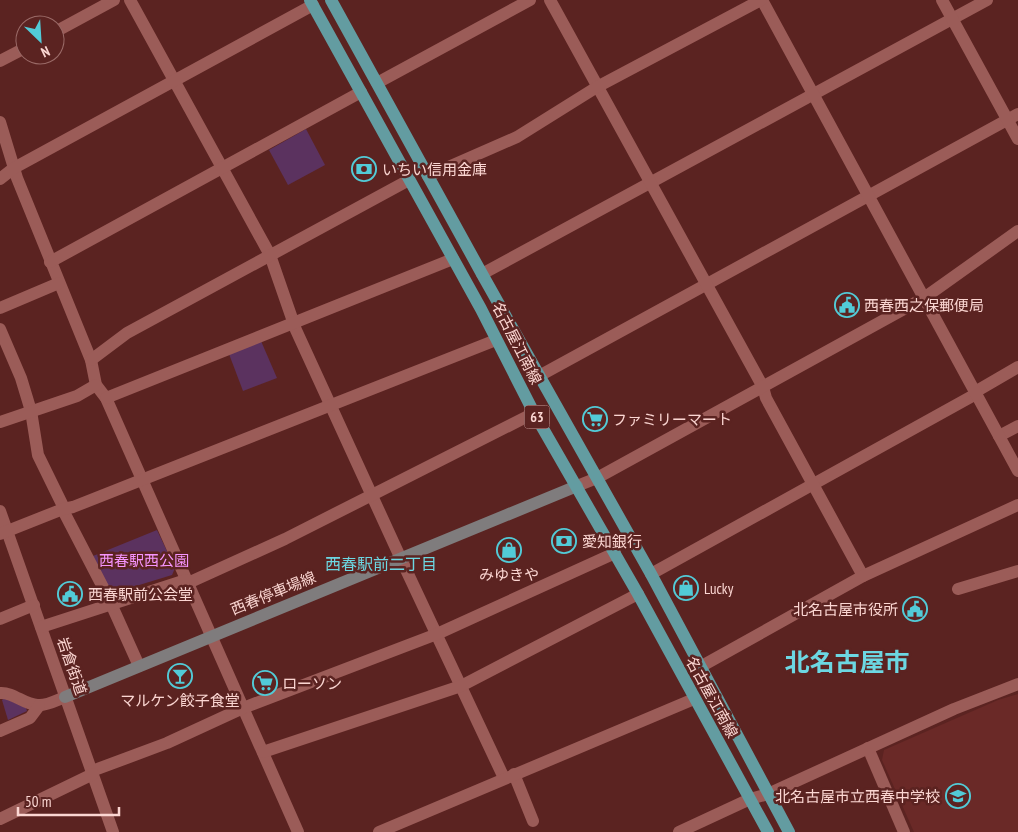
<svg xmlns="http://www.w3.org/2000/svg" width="1018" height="832" viewBox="0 0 1018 832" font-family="'PT Sans Narrow','Noto Sans JP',sans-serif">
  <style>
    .built { fill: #6a2927 }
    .green { fill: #5b325f }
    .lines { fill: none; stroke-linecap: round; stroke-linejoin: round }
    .minor { stroke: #9b5c58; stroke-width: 12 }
    .tertiary { stroke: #9b5c58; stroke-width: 12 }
    .secondary { stroke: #7f7c7d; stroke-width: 12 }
    .primary { stroke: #639ca1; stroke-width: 12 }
    .labels { text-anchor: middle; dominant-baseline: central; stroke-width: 5; stroke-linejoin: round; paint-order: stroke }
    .shield { fill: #5b2321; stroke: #cba09d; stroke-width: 1 }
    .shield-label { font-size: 14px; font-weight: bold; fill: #fbd6d2 }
    .poi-label { font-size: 15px; fill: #fbd6d2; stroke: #5b2321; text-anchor: start }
    .street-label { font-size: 15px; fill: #fbd6d2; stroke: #5b2321 }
    .park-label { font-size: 15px; fill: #f594fd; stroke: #5b2321 }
    .neighbourhood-label { font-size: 16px; fill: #6cd7e2; stroke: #5b2321 }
    .town-label { font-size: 25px; font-weight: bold; fill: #6cd7e2; stroke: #5b2321 }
  </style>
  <rect width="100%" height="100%" fill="#5b2321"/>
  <path class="built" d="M1018,694V832H914L882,760L884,750L998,700Z"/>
  <g class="green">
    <path d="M306,129L325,165L288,185L269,150Z"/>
    <path d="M261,341L277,378L243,391L229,354Z"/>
    <path d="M157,530L175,568L172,575L113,593L109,592L93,556Z"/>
    <path d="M5,698L26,708L27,711L8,720L2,700Z"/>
  </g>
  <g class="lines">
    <g class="minor">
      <path d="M130,0L270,255L296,330L401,559L504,778"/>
      <path d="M55,32L114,0"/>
      <path d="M0,61L25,48"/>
      <path d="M377,83L530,0"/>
      <path d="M0,122L17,178L91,360L96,385L106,398L298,832"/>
      <path d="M0,179L14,168L313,5"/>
      <path d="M50,262L361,92"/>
      <path d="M482,274L987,0"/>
      <path d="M0,308L59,283"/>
      <path d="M0,329L21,378L31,411L38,455L62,504L65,514L108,597L139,666"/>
      <path d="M91,360L127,333L409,180"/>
      <path d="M539,376L1018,114"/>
      <path d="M975,392L1018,367"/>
      <path d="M106,398L453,259"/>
      <path d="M0,422L77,396L96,385"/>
      <path d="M999,436L1018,426"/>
      <path d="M0,511L113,832"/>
      <path d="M0,534L63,509L73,507L496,340"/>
      <path d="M651,574L976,394"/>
      <path d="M188,583L285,539L534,413"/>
      <path d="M958,589L1018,571"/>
      <path d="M0,619L34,605"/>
      <path d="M41,627L186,580"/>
      <path d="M0,693C14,692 24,705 38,705C46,706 57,700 65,697"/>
      <path d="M0,731L30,718L39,706"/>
      <path d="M868,748L904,832"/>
      <path d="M263,752L461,686L638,594"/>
      <path d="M92,771L167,743L243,708L437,634L615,553"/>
      <path d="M514,774L533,821"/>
      <path d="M0,819L93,774"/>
      <path d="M379,832L694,699"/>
      <path d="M679,832L750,799"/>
    </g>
    <g class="tertiary">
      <path d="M550,0L763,387L766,398L863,576"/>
      <path d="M762,0L1018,471"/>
      <path d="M942,0L1018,139"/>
      <path d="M428,176L517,137L597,87L761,0"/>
      <path d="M577,486L597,478L924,298L1018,231"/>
      <path d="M700,667L863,576L1018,505"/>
      <path d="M750,799L768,794L954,709L1018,684"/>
    </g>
    <path class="secondary" d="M65,697L577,486"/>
    <g class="primary">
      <path d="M310,0L481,309L534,413L638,594L768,832"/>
      <path d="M331,0L482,274L651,574L789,832"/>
    </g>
  </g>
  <defs>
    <symbol id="bank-ring" viewBox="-11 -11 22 22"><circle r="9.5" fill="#5b2321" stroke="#52cbd7" stroke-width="1.5"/><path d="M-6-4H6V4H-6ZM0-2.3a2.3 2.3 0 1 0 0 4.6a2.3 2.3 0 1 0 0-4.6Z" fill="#52cbd7"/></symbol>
    <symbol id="civic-ring" viewBox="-11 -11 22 22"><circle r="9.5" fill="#5b2321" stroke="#52cbd7" stroke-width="1.5"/><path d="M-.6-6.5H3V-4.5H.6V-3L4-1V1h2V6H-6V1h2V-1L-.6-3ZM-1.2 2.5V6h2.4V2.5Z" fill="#52cbd7"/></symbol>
    <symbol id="supermarket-ring" viewBox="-11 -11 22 22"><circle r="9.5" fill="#5b2321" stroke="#52cbd7" stroke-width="1.5"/><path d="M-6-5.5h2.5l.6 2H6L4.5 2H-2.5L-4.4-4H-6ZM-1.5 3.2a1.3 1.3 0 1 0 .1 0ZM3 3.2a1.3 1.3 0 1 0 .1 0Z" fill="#52cbd7"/></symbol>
    <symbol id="shop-ring" viewBox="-11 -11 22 22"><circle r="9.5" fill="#5b2321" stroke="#52cbd7" stroke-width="1.5"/><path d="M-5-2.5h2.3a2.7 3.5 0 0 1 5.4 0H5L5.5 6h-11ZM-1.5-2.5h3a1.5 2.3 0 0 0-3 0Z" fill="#52cbd7"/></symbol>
    <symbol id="bar-ring" viewBox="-11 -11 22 22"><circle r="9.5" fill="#5b2321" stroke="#52cbd7" stroke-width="1.5"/><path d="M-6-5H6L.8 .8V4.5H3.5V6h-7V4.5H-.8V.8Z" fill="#52cbd7"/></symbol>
    <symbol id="school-ring" viewBox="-11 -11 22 22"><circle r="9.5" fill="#5b2321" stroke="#52cbd7" stroke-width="1.5"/><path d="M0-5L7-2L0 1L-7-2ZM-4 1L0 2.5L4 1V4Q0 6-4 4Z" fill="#52cbd7"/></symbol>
  </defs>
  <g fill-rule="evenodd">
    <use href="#bank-ring" x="350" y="155" width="28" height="28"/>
    <use href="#civic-ring" x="833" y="291" width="28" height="28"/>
    <use href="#supermarket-ring" x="581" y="405" width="28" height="28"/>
    <use href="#bank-ring" x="550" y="527" width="28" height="28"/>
    <use href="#shop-ring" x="495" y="536" width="28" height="28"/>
    <use href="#shop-ring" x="672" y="574" width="28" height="28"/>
    <use href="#civic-ring" x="56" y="580" width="28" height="28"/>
    <use href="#civic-ring" x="901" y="595" width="28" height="28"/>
    <use href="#bar-ring" x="166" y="662" width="28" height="28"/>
    <use href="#supermarket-ring" x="251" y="669" width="28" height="28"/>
    <use href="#school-ring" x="944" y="782" width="28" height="28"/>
  </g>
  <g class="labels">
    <rect class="shield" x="524.5" y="405.5" width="25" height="23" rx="4"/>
    <g class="shield-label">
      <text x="537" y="417">63</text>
    </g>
    <g class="poi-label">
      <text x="382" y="169">いちい信用金庫</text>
      <text x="864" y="305">西春西之保郵便局</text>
      <text x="612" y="419">ファミリーマート</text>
      <text x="582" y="541">愛知銀行</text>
      <text x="509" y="574" text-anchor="middle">みゆきや</text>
      <text x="704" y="588">Lucky</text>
      <text x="88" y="594">西春駅前公会堂</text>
      <text x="898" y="609" text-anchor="end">北名古屋市役所</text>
      <text x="282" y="683">ローソン</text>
      <text x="180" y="700" text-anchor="middle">マルケン餃子食堂</text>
      <text x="940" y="796" text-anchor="end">北名古屋市立西春中学校</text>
    </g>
    <g class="street-label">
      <text transform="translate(517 343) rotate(63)">名古屋江南線</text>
      <text transform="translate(273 593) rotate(-22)">西春停車場線</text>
      <text transform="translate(72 666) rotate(71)">岩倉街道</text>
      <text transform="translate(712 697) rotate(61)">名古屋江南線</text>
    </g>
    <g class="park-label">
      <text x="144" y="560">西春駅西公園</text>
    </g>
    <g class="neighbourhood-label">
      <text x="381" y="564">西春駅前二丁目</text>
    </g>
    <g class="town-label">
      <text x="847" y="662">北名古屋市</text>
    </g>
  </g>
  <g transform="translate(40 40) rotate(155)"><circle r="24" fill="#5b2321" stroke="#9b6b68"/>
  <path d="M0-4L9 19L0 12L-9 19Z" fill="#52cbd7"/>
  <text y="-8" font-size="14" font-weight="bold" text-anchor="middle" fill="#fbd6d2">N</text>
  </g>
  <path d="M18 807v8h101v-8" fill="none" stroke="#fbd6d2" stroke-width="2.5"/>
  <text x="25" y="807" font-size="15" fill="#fbd6d2" stroke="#5b2321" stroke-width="4" paint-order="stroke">50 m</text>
</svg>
